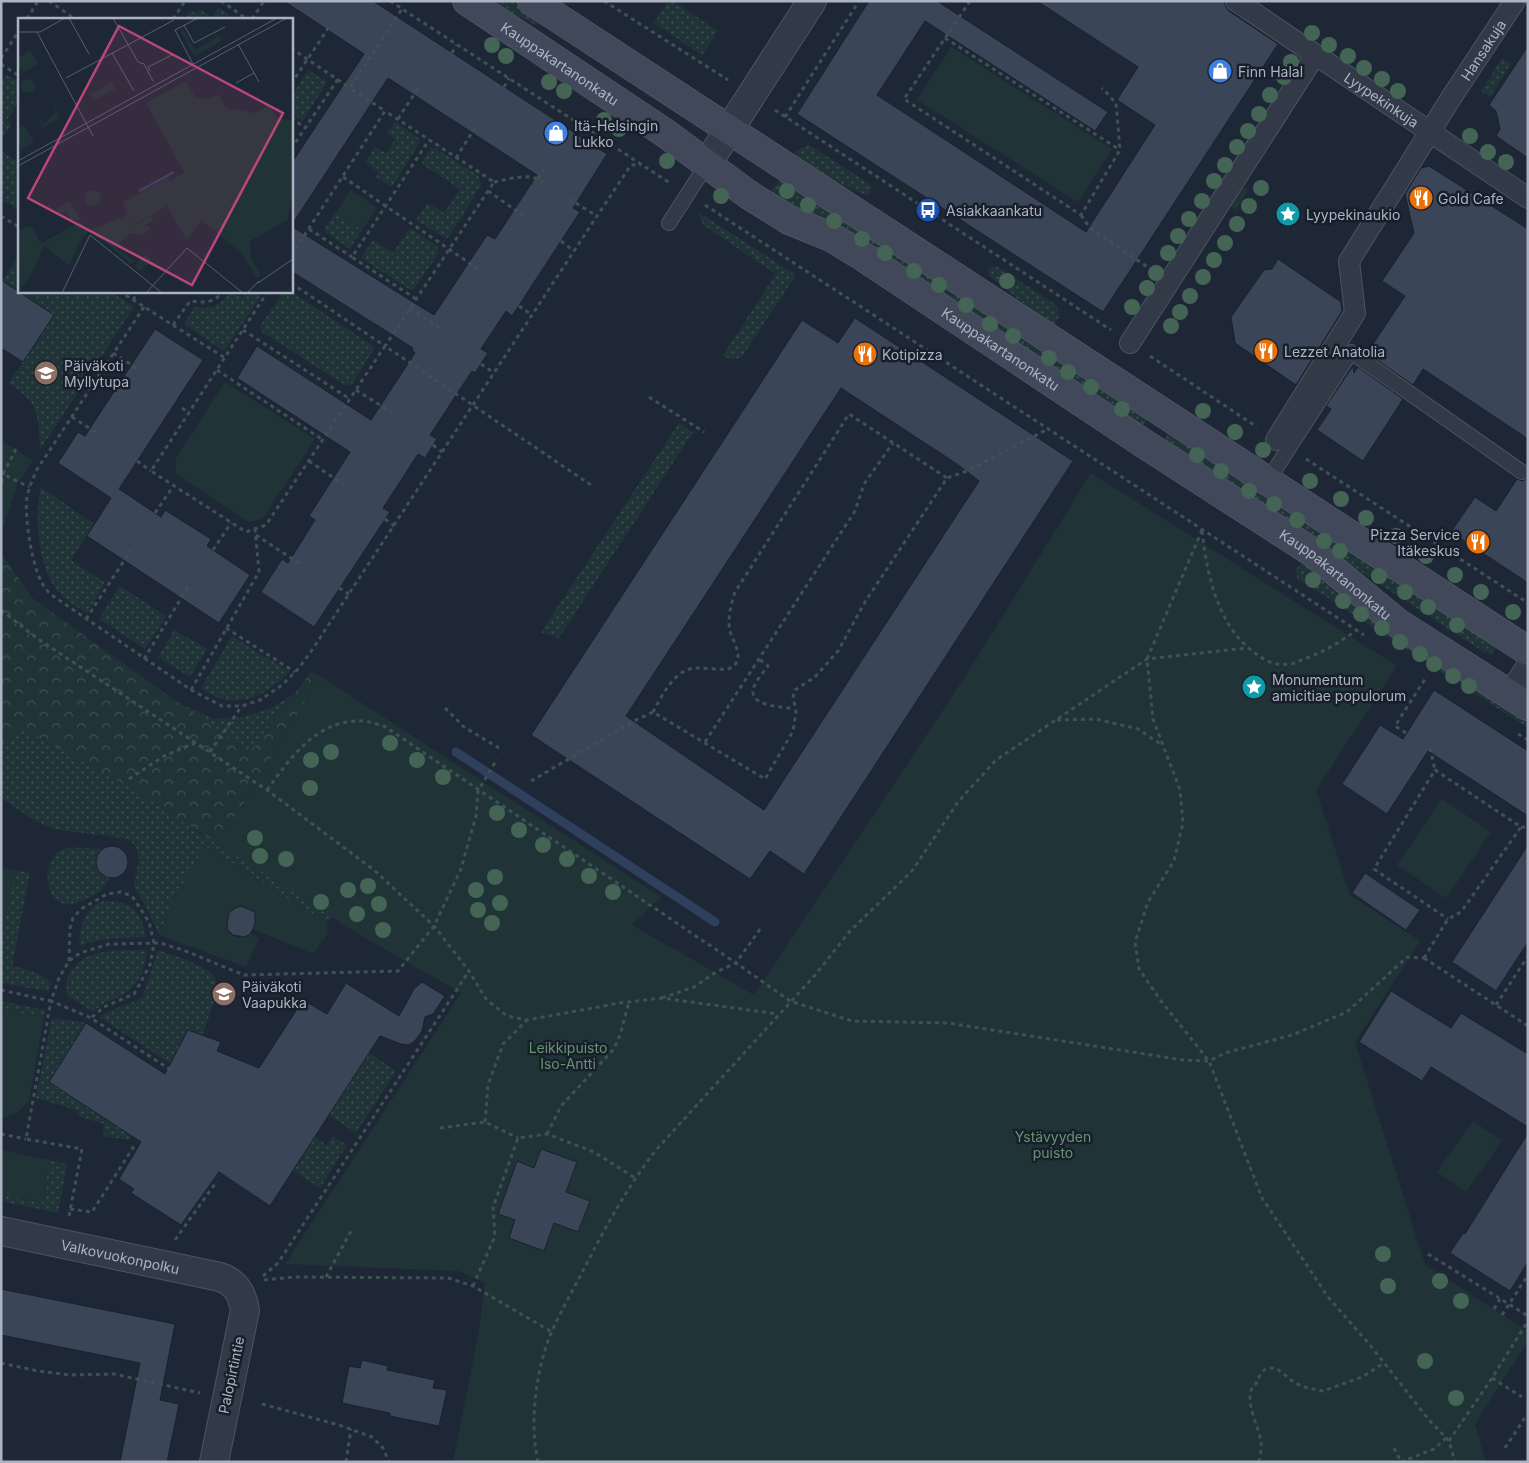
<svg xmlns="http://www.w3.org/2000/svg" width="1529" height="1463" viewBox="0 0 1529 1463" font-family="Inter,sans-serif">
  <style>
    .grass { fill: url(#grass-dots) }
    .forest { fill: url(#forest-crowns) }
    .park { fill: #203438 }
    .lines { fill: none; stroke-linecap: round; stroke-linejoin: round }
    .stream { stroke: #2f405d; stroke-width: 9 }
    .building { fill: #3a4557; stroke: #1a212d; fill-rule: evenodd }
    .service-casing { stroke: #4c5462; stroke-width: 16 }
    .pedestrian-casing { stroke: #4c5462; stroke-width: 22 }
    .minor-casing { stroke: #4c5462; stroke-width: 30 }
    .secondary-casing { stroke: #4c5462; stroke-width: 30 }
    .path { stroke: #3e5155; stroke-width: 3; stroke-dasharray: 4 4; stroke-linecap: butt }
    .service { stroke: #323a47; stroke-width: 14 }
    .pedestrian { stroke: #323a47; stroke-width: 20 }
    .minor { stroke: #323a47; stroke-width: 28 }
    .secondary { stroke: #40485a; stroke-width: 28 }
    .tree { fill: #446456 }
    .labels { text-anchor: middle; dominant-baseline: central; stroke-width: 5; stroke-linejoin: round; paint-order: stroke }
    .street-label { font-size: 14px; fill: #acb4c4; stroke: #181f2b }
    .poi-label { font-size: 14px; fill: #acb4c4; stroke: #181f2b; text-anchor: start }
    .park-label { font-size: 14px; fill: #639571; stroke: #181f2b }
    .inset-river { fill: none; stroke: #2f405d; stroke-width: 2.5 }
    .inset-road { fill: none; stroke: #575f6f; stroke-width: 1 }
    .view { fill: #bb477a; fill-opacity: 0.15; stroke: #bb477a; stroke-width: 2.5 }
    .inset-edge { fill: none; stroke: #acb4c4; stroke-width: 2.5 }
  </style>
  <defs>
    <pattern id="grass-dots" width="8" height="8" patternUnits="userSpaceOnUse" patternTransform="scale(1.25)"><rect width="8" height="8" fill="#203438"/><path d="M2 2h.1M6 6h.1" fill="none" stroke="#3e4f53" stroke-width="1.8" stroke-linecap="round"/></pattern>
    <pattern id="forest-crowns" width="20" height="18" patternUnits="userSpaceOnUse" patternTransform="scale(1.25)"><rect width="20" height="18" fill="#203438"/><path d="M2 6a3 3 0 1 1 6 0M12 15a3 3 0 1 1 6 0" fill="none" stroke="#3e4f53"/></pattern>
  </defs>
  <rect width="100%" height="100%" fill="#1e2736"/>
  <g class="grass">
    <path d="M487,1H515L541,19L536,25Z"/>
    <path d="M668,1H673L718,31L702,55L654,23Z"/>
    <path d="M218,8L227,12L231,19H185L189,13L201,10L212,17Z"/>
    <path d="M1502,58L1511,64L1490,97L1481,91Z"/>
    <path d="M308,70L327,82L303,121L291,113V97Z"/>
    <path d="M6,74L19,82V101L7,120L12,124L1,141V81Z"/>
    <path d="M394,123H397L421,140L392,187L376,177L378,172L365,163L375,147L386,153L395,139L386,133Z"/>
    <path d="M809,145L868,183L872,187L868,196L817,173L791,159L796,151Z"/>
    <path d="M431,148H435L479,176L481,186L448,238L443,237L416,220L427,203L444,213L460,189L423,165L422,162Z"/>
    <path d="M1,151L19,162V210L1,200Z"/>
    <path d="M783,174L1150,415L1141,429L769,195Z"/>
    <path d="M336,212L362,230L350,249L325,232L324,228Z"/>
    <path d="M698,212L796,275L741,358C734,359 729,360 723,355L776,274L703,225Z"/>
    <path d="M410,228L437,246L439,253L413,290L409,289L361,258L373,240L393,253Z"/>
    <path d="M19,256V291H110L134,307L40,450C39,416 39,403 9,383L53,315L2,281Z"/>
    <path d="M993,267H998L1055,304C1061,314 1059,319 1054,328L988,275V270Z"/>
    <path d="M230,291H234L242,297L246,291H264L224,351L184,324L194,307C211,310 220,306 230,291Z"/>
    <path d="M284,291H290L372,345L374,349L352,384L349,386L345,385L262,332L260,326Z"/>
    <path d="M679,423L693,432L559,638L541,632Z"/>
    <path d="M1171,429L1496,645L1495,650L1491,654L1485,653L1163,442Z"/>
    <path d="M41,487L94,524L71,560L105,583L87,613C75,606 62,598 54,586C38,563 34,514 41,487Z"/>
    <path d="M1306,557L1528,716V728L1297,578L1295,571Z"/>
    <path d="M120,586L166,616L145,649L99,619Z"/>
    <path d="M174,630L207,649L190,677L158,657Z"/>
    <path d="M232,636L290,672C273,689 248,706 222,699C215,697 208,692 201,688Z"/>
    <path d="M294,694L249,753L182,705L215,719L243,717L271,708Z"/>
    <path d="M21,727L135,790L217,844L237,815L377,945L332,917L327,923L213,851L174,899L159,935L145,904L136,891L134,884L139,860L136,847L129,839L53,829L32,819L1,798V737L10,742Z"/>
    <path d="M85,848L104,849C92,859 96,873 110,878C104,889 99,892 88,898C81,901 77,904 69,904C44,905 40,860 62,850C68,847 78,848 85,848Z"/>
    <path d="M15,870L30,873L12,966C28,970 40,972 52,984L49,990L46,991L1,983V940Z"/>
    <path d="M103,901C132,901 141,910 146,937C123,938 100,937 79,947C81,926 82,910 103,901Z"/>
    <path d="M147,950C146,967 140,985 124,994C111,1002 105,1001 93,1012L68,996C65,986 66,980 71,971C87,947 121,951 147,950Z"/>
    <path d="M158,950C170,954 210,966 215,978C220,991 207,1021 202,1035L188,1030L171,1064L99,1017C113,1008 127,1005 142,998Z"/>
    <path d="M1,1001L45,1010L44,1017L1,1009Z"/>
    <path d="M52,1018L86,1023L49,1081L132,1136L129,1140L103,1136L104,1124L78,1116L79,1111L36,1098Z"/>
    <path d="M369,1053L396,1071L356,1133L329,1115Z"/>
    <path d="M332,1136L347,1145L320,1188L293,1171L315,1137L327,1145Z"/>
    <path d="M50,1160L67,1164L58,1213L1,1201V1194L42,1203Z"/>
  </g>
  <path class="forest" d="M1,553L32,598L249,753L311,672L320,676L250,794L218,844L135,790L21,728L10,742L1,737Z"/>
  <g class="park">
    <path d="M951,47L1112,149L1078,202L917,100Z"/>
    <path d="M1226,176L1248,190L1236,210L1214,196Z"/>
    <path d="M351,190L377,208L362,230L336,212Z"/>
    <path d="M225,382L315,439L263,518L249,522L176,474V458Z"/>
    <path d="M1,440L33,461L18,483L1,534Z"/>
    <path d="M1091,473L1397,666L1316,790L1350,895L1420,941L1355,1042L1425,1265L1528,1331V1341L1475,1424L1486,1462H453L479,1330L485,1283L459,1271L285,1264L461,993L377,945L218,844L250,794L320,676L661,897L632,925L754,995L965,677Z"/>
    <path d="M1442,799L1491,832L1446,898L1397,865Z"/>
    <path d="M205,846L327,923L328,933L313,954L253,929L255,916L252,911C249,909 245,906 241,906C228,906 225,923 229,932C235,938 242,939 250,934L259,938L246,967L159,935L174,899Z"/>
    <path d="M1,867L15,870L1,940Z"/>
    <path d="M1,1009L44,1017L29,1101L17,1113L7,1117H1Z"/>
    <path d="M1473,1121L1502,1141L1466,1192L1437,1172Z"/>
    <path d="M1,1150L50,1160L42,1203L1,1194Z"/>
  </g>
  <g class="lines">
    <path class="stream" d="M456,752L715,922"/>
  </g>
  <g class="building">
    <path d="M284,1H373L607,154L573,208L580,212L512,316L506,311L481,349L488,353L475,373L472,371L430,435L437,439L425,458L418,454L383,508L390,512L314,627L261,592L282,559L288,563L315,520L309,516L350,452L237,378L257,346L371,420L415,353L412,350L413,348L291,271V164L364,54ZM388,78L537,175L495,239L487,235L434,315L291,226Z"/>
    <path d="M869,1H937L1108,112L1095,131L925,21L877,95L1086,232L1155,125L1117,100L1138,67L1037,1H1224L1226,7L1229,11L1278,44L1103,312L797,114Z"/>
    <path d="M1528,46V158L1496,136L1500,129L1496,111L1489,105Z"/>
    <path d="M1429,166L1528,229V439L1423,369L1413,385L1367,353L1405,296L1382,281L1414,233L1405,194L1421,168Z"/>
    <path d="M1278,259L1341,302L1342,311L1296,385L1235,343L1231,317L1264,270L1272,269Z"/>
    <path d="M1,280L54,315L23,362L1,348Z"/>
    <path d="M855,318L1073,461L804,874L770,851L750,879L531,735L802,320L838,343ZM841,388L957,464L979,481L764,810L626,716Z"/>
    <path d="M155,329L203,360L119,489L161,517L165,510L211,539L207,546L250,575L219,623L87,536L111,498L58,463L78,432L85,436Z"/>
    <path d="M1353,366L1354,373L1358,367L1403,399L1363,461L1317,430L1331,409L1326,406Z"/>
    <path d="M1528,478V583L1451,532L1475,497L1496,511L1517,479L1522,481Z"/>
    <path d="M1434,690L1528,751V816L1428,751L1387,814L1342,784L1380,725L1403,739Z"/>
    <path d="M1528,845V942L1496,991L1452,962Z"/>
    <circle cx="112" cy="862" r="16"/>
    <path d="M1365,873L1420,910L1406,930L1352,893Z"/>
    <path d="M241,906L255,912V923L253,929L250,934L245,937L233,935L228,930L227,924L229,913L235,908Z"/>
    <path d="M422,982L445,996L433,1014L425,1017L422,1031L414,1042L408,1045L401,1044L380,1036L270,1206L219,1172L181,1225L131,1193L134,1189L119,1179L141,1142L49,1082L86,1023L165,1074L188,1030L221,1042L217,1051L259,1068L303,1000L327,1014L346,983L399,1016L414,989Z"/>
    <path d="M1391,991L1451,1028L1461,1013L1528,1054V1127L1431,1067L1422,1081L1359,1042Z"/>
    <path d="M1528,1133V1262L1510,1291L1450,1253L1463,1233L1465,1234Z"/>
    <path d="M541,1149L577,1162L566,1192L590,1201L578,1232L554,1223L544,1251L509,1238L515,1220L498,1214L517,1161L534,1168Z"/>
    <path d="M1,1289L175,1324L160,1400L179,1404L167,1462H120L140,1363L1,1335Z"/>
    <path d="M362,1360L388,1366L387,1370L435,1380L433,1388L447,1390L439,1426L390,1416V1413L342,1403L349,1366L360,1368Z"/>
  </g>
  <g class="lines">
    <defs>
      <g id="service">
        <path d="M669,223L707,164"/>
        <path d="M1267,482L1351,352L1522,472"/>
      </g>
      <g id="pedestrian">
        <path id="s1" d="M1236,1L1528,198"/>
        <path d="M1130,343L1315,55"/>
        <path id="s2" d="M1276,440L1355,313L1349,261L1451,98L1515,1"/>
      </g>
      <g id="minor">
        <path d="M707,164L812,1"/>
        <path d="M1512,696L1528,671"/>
        <path id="s3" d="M1,1231L220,1277C237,1283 242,1294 245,1310L214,1462"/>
      </g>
      <g id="secondary">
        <path id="s4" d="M467,1L665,133L749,195L789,220L831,237L862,256L1143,443L1312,552L1399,624L1528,706"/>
        <path d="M532,1L1528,651"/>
      </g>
    </defs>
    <use href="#service" class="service-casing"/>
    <use href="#pedestrian" class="pedestrian-casing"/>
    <use href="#minor" class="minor-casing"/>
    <use href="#secondary" class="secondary-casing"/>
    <g class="path">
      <path d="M49,1L75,19"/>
      <path d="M221,1L247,19"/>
      <path d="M390,1L670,183"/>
      <path d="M604,1L728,80"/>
      <path d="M970,1L904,99L1081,215L1120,150L1116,103L1102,88"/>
      <path d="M27,19L38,1"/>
      <path d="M173,19L185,1"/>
      <path d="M252,19L264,1"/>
      <path d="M945,38L1120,150"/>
      <path d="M291,48L350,88"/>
      <path d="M452,53L456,45"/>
      <path d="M1,58L19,31"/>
      <path d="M1,64L19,76"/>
      <path d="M291,84L329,27"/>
      <path d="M504,87L509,78"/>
      <path d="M775,110L1111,330"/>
      <path d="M785,117L859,1"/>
      <path d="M291,118L306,128"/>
      <path d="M398,119L420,85"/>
      <path d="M291,149L338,79"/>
      <path d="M456,158L478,123"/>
      <path d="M343,177L478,269"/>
      <path d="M538,179L546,167"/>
      <path d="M494,182C510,179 528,172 543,182"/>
      <path d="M488,191L524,216"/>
      <path d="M569,199L597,216"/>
      <path d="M705,205L1364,635"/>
      <path d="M1081,215L1090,228L1149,268"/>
      <path d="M1,216L19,227"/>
      <path d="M309,229L352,257"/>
      <path d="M561,241L574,251"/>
      <path d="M291,256L385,111L350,88L402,9"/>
      <path d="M291,283L385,346L494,182L385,111"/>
      <path d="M119,291L225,358"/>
      <path d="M268,291L151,471L246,532L266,525L385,346L591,485"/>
      <path d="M416,299L352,257L429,140"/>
      <path d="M133,300L139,291"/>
      <path d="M519,306L532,315"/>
      <path d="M144,307L36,471C33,479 29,487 27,497C24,516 32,564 41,581C43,586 47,590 50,594L191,690L222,706H242L260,700L282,685L299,668L312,650L597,216L631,165H641"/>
      <path d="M410,308L439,328"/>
      <path d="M173,325L190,301C207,303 212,303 225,291"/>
      <path d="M243,330L350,399"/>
      <path d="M113,353L141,371"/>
      <path d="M1150,356L1257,427"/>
      <path d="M481,364L494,373"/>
      <path d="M217,370L323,440"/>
      <path d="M356,390L391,412"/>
      <path d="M649,397L704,432"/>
      <path d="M182,408L189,413"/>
      <path d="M72,417L100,435"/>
      <path d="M433,445L442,452"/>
      <path d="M16,449L3,474L29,487"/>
      <path d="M1306,459L1528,603"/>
      <path d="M137,461L151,471"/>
      <path d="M309,461L344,485"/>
      <path d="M1,472L3,474L1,486"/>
      <path d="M155,513L174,485"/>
      <path d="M385,519L394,526"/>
      <path d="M1202,530L1147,659L1153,719L1180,790L1183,823L1174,861L1148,902L1135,942L1139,969L1161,1001L1209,1061L1262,1198L1328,1297L1370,1345L1429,1420L1449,1441L1455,1462"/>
      <path d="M1202,531C1207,575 1218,629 1258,655C1267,662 1277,666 1290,664C1294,664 1299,661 1304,659C1324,652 1340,642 1357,630"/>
      <path d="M256,535L300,564"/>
      <path d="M213,550L231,523"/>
      <path d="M339,588L349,594"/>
      <path d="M1,610L38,639L267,790L374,870L434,926L469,971L486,999L507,1016L527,1020L620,1003L661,998L778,1014"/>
      <path d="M86,619L131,550"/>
      <path d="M226,628L295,672"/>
      <path d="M144,659L188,587"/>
      <path d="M760,660L768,666C764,672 752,684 753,693C754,706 785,708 794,708"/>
      <path d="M191,690L259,572L255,529"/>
      <path d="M445,708L464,727L499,748"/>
      <path d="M653,712C662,696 674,669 696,668C706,668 718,670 728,669C733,667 737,664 738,658C739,649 732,639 730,631C727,618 731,605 735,592L849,414L947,478"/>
      <path d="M1057,720L1096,719L1138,729L1162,745"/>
      <path d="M1406,733L1395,726L1427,676"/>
      <path d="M1518,734L1528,740"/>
      <path d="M705,742L855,511L864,484L893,443"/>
      <path d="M1430,748L1435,770"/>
      <path d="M210,752L241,707"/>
      <path d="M129,779L164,756L195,743"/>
      <path d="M531,781L634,721L653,712L765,779L793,731L796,712L793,696L795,690L815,677L838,651L865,602L947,478L967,471L1048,429"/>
      <path d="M267,790C290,759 314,722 358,721C366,720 376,724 384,726L736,963L790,1001L852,1021L948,1023L1183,1060L1209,1061L1225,1053L1292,1035L1347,1012L1407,957L1424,958"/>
      <path d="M1521,827L1528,828"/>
      <path d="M1424,958L1448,919L1461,912L1521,827L1435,770L1374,869L1448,919"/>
      <path d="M1424,958L1528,1026"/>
      <path d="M69,961L70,928L73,918L81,909L107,894L121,892L132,896L149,922L154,943L150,965L134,994L104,1007L91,1018"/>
      <path d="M1,990L51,1001L59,978L69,961L80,953L109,944L160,943L183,950L244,975L398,971L434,926L461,869L476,816L478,791L497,759"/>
      <path d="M662,998L694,987L716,972L736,963L760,929"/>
      <path d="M1496,1005L1528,956"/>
      <path d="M485,1122L488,1085L503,1044L527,1020"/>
      <path d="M440,1128L485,1122L518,1138"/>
      <path d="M1,1134L26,1139"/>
      <path d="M547,1134L561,1106L614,1049L620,1035L629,1002"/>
      <path d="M70,1209L92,1212L136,1143"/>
      <path d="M69,1216L82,1149L26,1139L51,1001L91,1018L174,1072"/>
      <path d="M175,1240L217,1181"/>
      <path d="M1428,1254L1528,1316"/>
      <path d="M263,1276L278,1263L469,971"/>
      <path d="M326,1277L351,1231"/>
      <path d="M264,1280L294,1277L448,1278L473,1286L552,1332"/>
      <path d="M473,1286L495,1236L493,1207L518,1138L547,1134L594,1152L635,1178"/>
      <path d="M1494,1309L1500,1299"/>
      <path d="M1502,1315L1528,1275"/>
      <path d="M1,1363L38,1371L69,1375L114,1374L200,1393"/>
      <path d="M1492,1378L1522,1397"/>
      <path d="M262,1404L339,1425L372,1437L383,1448L389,1462"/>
      <path d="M1449,1441L1492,1378L1528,1321"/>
      <path d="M1394,1448L1401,1462"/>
      <path d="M1505,1448L1528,1413"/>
      <path d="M346,1462L351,1429"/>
      <path d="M538,1462C529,1422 536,1368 552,1331C562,1309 574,1288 585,1267C606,1226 628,1186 656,1150L816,974L850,931L912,871L958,802L996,760L1147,659L1246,648"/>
      <path d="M1259,1462C1260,1456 1262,1448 1261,1442C1259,1427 1245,1404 1252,1388C1254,1386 1256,1384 1257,1382C1262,1370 1262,1368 1276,1368L1295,1383L1307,1388L1323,1391L1362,1377L1384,1363"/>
      <path d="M1401,1462L1434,1449L1446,1438"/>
    </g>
    <use href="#service" class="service"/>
    <use href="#pedestrian" class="pedestrian"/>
    <use href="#minor" class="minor"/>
    <use href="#secondary" class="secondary"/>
  </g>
  <g class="tree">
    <circle cx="1312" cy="33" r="8"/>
    <circle cx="492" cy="45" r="8"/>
    <circle cx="1329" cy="45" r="8"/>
    <circle cx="506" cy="56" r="8"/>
    <circle cx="1348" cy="56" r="8"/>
    <circle cx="1291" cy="62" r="8"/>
    <circle cx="1364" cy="68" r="8"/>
    <circle cx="1284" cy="77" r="8"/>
    <circle cx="1382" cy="79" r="8"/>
    <circle cx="549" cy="82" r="8"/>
    <circle cx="564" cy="91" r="8"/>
    <circle cx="1398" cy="91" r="8"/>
    <circle cx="1270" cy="95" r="8"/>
    <circle cx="1259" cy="114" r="8"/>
    <circle cx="604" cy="120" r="8"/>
    <circle cx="619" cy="129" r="8"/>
    <circle cx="1248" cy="131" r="8"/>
    <circle cx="1470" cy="136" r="8"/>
    <circle cx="1237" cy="147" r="8"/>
    <circle cx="1488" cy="152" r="8"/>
    <circle cx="667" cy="161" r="8"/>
    <circle cx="1506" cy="162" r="8"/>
    <circle cx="1225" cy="165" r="8"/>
    <circle cx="1214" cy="181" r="8"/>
    <circle cx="1261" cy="188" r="8"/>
    <circle cx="787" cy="191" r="8"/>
    <circle cx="721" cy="196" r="8"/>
    <circle cx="1202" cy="201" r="8"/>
    <circle cx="808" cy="205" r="8"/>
    <circle cx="1249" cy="206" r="8"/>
    <circle cx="1189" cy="219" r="8"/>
    <circle cx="834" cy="221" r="8"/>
    <circle cx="1237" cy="224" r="8"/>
    <circle cx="1178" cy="236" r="8"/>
    <circle cx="862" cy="239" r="8"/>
    <circle cx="1225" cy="243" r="8"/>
    <circle cx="885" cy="253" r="8"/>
    <circle cx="1168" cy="253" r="8"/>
    <circle cx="1214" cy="260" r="8"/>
    <circle cx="914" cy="271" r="8"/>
    <circle cx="1156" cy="273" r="8"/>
    <circle cx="1203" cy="277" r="8"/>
    <circle cx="1007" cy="281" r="8"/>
    <circle cx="939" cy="285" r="8"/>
    <circle cx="1147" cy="288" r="8"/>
    <circle cx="1190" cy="296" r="8"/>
    <circle cx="966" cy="305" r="8"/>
    <circle cx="1132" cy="307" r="8"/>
    <circle cx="1180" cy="312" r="8"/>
    <circle cx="990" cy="324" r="8"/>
    <circle cx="1171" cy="326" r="8"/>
    <circle cx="1013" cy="336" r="8"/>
    <circle cx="1049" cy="358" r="8"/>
    <circle cx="1068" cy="372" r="8"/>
    <circle cx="1091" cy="387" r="8"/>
    <circle cx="1122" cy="409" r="8"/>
    <circle cx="1203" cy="411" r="8"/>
    <circle cx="1235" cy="432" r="8"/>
    <circle cx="1263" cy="450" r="8"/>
    <circle cx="1197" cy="455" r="8"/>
    <circle cx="1221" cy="471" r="8"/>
    <circle cx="1310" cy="481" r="8"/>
    <circle cx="1249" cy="491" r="8"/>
    <circle cx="1341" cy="499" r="8"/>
    <circle cx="1274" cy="504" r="8"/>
    <circle cx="1366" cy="518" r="8"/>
    <circle cx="1297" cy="520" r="8"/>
    <circle cx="1396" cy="536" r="8"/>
    <circle cx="1324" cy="541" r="8"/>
    <circle cx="1340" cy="551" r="8"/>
    <circle cx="1426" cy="556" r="8"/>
    <circle cx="1455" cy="575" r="8"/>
    <circle cx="1379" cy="576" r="8"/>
    <circle cx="1313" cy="580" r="8"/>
    <circle cx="1405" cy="592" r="8"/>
    <circle cx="1481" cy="592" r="8"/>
    <circle cx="1343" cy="601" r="8"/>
    <circle cx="1428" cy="607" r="8"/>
    <circle cx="1513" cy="612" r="8"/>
    <circle cx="1361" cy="614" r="8"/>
    <circle cx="1457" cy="625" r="8"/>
    <circle cx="1382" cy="628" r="8"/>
    <circle cx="1400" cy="642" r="8"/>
    <circle cx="1420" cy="654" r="8"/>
    <circle cx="1434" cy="664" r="8"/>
    <circle cx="1453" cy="676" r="8"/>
    <circle cx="1469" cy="686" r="8"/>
    <circle cx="390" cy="743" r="8"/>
    <circle cx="331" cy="752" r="8"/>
    <circle cx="311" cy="760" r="8"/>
    <circle cx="417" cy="760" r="8"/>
    <circle cx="443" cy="777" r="8"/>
    <circle cx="310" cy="788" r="8"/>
    <circle cx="497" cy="813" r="8"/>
    <circle cx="519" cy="830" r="8"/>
    <circle cx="255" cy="838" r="8"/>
    <circle cx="543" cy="845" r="8"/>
    <circle cx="260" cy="856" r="8"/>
    <circle cx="286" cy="859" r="8"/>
    <circle cx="567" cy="859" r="8"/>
    <circle cx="589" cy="876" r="8"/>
    <circle cx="495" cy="877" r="8"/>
    <circle cx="368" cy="886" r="8"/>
    <circle cx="348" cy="890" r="8"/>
    <circle cx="476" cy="890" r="8"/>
    <circle cx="613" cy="892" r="8"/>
    <circle cx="321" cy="902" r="8"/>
    <circle cx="500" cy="903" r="8"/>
    <circle cx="379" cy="904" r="8"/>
    <circle cx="478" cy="910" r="8"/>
    <circle cx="357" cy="914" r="8"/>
    <circle cx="492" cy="923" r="8"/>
    <circle cx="383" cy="930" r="8"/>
    <circle cx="1383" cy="1254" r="8"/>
    <circle cx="1440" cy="1281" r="8"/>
    <circle cx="1388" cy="1286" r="8"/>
    <circle cx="1461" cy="1301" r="8"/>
    <circle cx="1425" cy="1361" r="8"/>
    <circle cx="1456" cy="1398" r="8"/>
  </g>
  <defs>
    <symbol id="shop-disc" viewBox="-11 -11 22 22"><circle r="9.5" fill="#3f7fe0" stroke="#181f2b"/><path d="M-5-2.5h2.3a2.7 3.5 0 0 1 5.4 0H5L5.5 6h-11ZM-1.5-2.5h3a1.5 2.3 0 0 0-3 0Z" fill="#fff"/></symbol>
    <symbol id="restaurant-disc" viewBox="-11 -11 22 22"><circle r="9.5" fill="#e8710a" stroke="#181f2b"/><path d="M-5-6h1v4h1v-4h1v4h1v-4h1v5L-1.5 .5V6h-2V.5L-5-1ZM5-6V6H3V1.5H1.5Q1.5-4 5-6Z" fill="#fff"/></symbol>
    <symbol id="bus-disc" viewBox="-11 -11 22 22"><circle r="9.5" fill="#1a4fb4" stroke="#181f2b"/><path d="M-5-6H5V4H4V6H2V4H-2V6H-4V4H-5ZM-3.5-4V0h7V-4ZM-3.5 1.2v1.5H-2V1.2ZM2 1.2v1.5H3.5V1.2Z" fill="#fff"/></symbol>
    <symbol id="sight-disc" viewBox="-11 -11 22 22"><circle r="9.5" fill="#0f9aa8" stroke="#181f2b"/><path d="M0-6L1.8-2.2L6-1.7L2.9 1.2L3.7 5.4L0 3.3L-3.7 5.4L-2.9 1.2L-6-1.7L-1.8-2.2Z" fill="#fff"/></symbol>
    <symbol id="school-disc" viewBox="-11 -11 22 22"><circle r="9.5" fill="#8d6e63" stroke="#181f2b"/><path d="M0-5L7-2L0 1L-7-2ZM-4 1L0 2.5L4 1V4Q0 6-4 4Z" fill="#fff"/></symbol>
  </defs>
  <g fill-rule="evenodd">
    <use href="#shop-disc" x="1206" y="57" width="28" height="28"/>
    <use href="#shop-disc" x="542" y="119" width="28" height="28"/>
    <use href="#restaurant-disc" x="1407" y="184" width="28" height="28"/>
    <use href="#bus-disc" x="914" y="196" width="28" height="28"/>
    <use href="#sight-disc" x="1274" y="200" width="28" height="28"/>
    <use href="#restaurant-disc" x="1252" y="337" width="28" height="28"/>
    <use href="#restaurant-disc" x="851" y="340" width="28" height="28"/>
    <use href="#school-disc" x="32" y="359" width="28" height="28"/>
    <use href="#restaurant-disc" x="1464" y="528" width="28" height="28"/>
    <use href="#sight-disc" x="1240" y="673" width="28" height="28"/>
    <use href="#school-disc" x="210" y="980" width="28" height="28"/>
  </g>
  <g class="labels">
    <g class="street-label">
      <text stroke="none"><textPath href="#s2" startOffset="452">Hansakuja</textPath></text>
      <text stroke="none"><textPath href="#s4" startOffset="112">Kauppakartanonkatu</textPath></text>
      <text stroke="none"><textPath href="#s1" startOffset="176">Lyypekinkuja</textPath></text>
      <text stroke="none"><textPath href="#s4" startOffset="638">Kauppakartanonkatu</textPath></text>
      <text stroke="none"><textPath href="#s4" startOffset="1042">Kauppakartanonkatu</textPath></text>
      <text stroke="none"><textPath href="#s3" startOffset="122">Valkovuokonpolku</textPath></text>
      <text transform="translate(231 1375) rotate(-78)">Palopirtintie</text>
    </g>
    <g class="poi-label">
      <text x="1238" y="71">Finn Halal</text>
      <text x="574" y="125">Itä-Helsingin<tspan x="574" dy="16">Lukko</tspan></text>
      <text x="1438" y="198">Gold Cafe</text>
      <text x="946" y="210">Asiakkaankatu</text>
      <text x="1306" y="214">Lyypekinaukio</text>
      <text x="1284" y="351">Lezzet Anatolia</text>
      <text x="882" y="354">Kotipizza</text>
      <text x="64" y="365">Päiväkoti<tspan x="64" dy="16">Myllytupa</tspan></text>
      <text x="1460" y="534" text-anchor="end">Pizza Service<tspan x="1460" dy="16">Itäkeskus</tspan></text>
      <text x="1272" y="679">Monumentum<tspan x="1272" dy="16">amicitiae populorum</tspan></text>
      <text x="242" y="986">Päiväkoti<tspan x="242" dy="16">Vaapukka</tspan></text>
    </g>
    <g class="park-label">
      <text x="568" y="1047">Leikkipuisto<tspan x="568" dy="16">Iso-Antti</tspan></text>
      <text x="1053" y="1136">Ystävyyden<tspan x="1053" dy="16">puisto</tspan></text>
    </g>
  </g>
  <g transform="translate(18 18)">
    <rect width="275" height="275" fill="#1e2736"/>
    <path d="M162,12H166L177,32L201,18L204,23L176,38ZM12,33L20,46L6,54L0,48V40ZM35,85L42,100L25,110L17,95L26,107L37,94ZM52,183L63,202H53L48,193L41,196L38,191ZM141,192L117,207L124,218L112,215L98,229L114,242L117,241L114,246L89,226L93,221Z" fill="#203438"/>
    <path d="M105,184L117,206L89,226L71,213L109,197ZM53,214L61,225L51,248L27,228Z" fill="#203438"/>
    <path d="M3 68a7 7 0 1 1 14 0a7 7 0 1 1-14 0ZM168,63L177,79L191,81L200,76L208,90L237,95L251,87L258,99L275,103V178L269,202L232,223L233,240L243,257L239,260L225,236L183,202L169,223L149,188L117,206L105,184L150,159L152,164L166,154L128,85ZM93,64L97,71L76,83L72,76ZM6,107L16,124L2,132L0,111ZM67 180a8 8 0 1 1 16 0a8 8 0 1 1-16 0ZM133,198L136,202L126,208L133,210L124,218L117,207ZM63,204L71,213L61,225L52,214L26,228L15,253L0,274V212L13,208L23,225ZM127,236L136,246L128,247L123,253L117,248Z" fill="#203438"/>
    <path class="inset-river" d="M121,173L156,154"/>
    <path class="inset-road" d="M51,0L71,36M95,0L120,44L126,46L135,63M166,7L176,25L207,9M0,14H22L47,0M19,14L75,118M220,26L241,64M94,35L116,73M176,48L157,12L180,0M132,53L130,49L154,37M48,60L156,2M218,65L236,55M0,143L259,0M0,148L269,0M240,265L275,241M44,275L72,217L144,275M128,275L169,230L225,275M229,275L241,263"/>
    <path class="view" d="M101,8L265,95L174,267L10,180Z"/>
    <rect width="275" height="275" class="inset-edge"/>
  </g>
  <rect width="1529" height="1463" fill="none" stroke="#acb4c4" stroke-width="5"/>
</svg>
